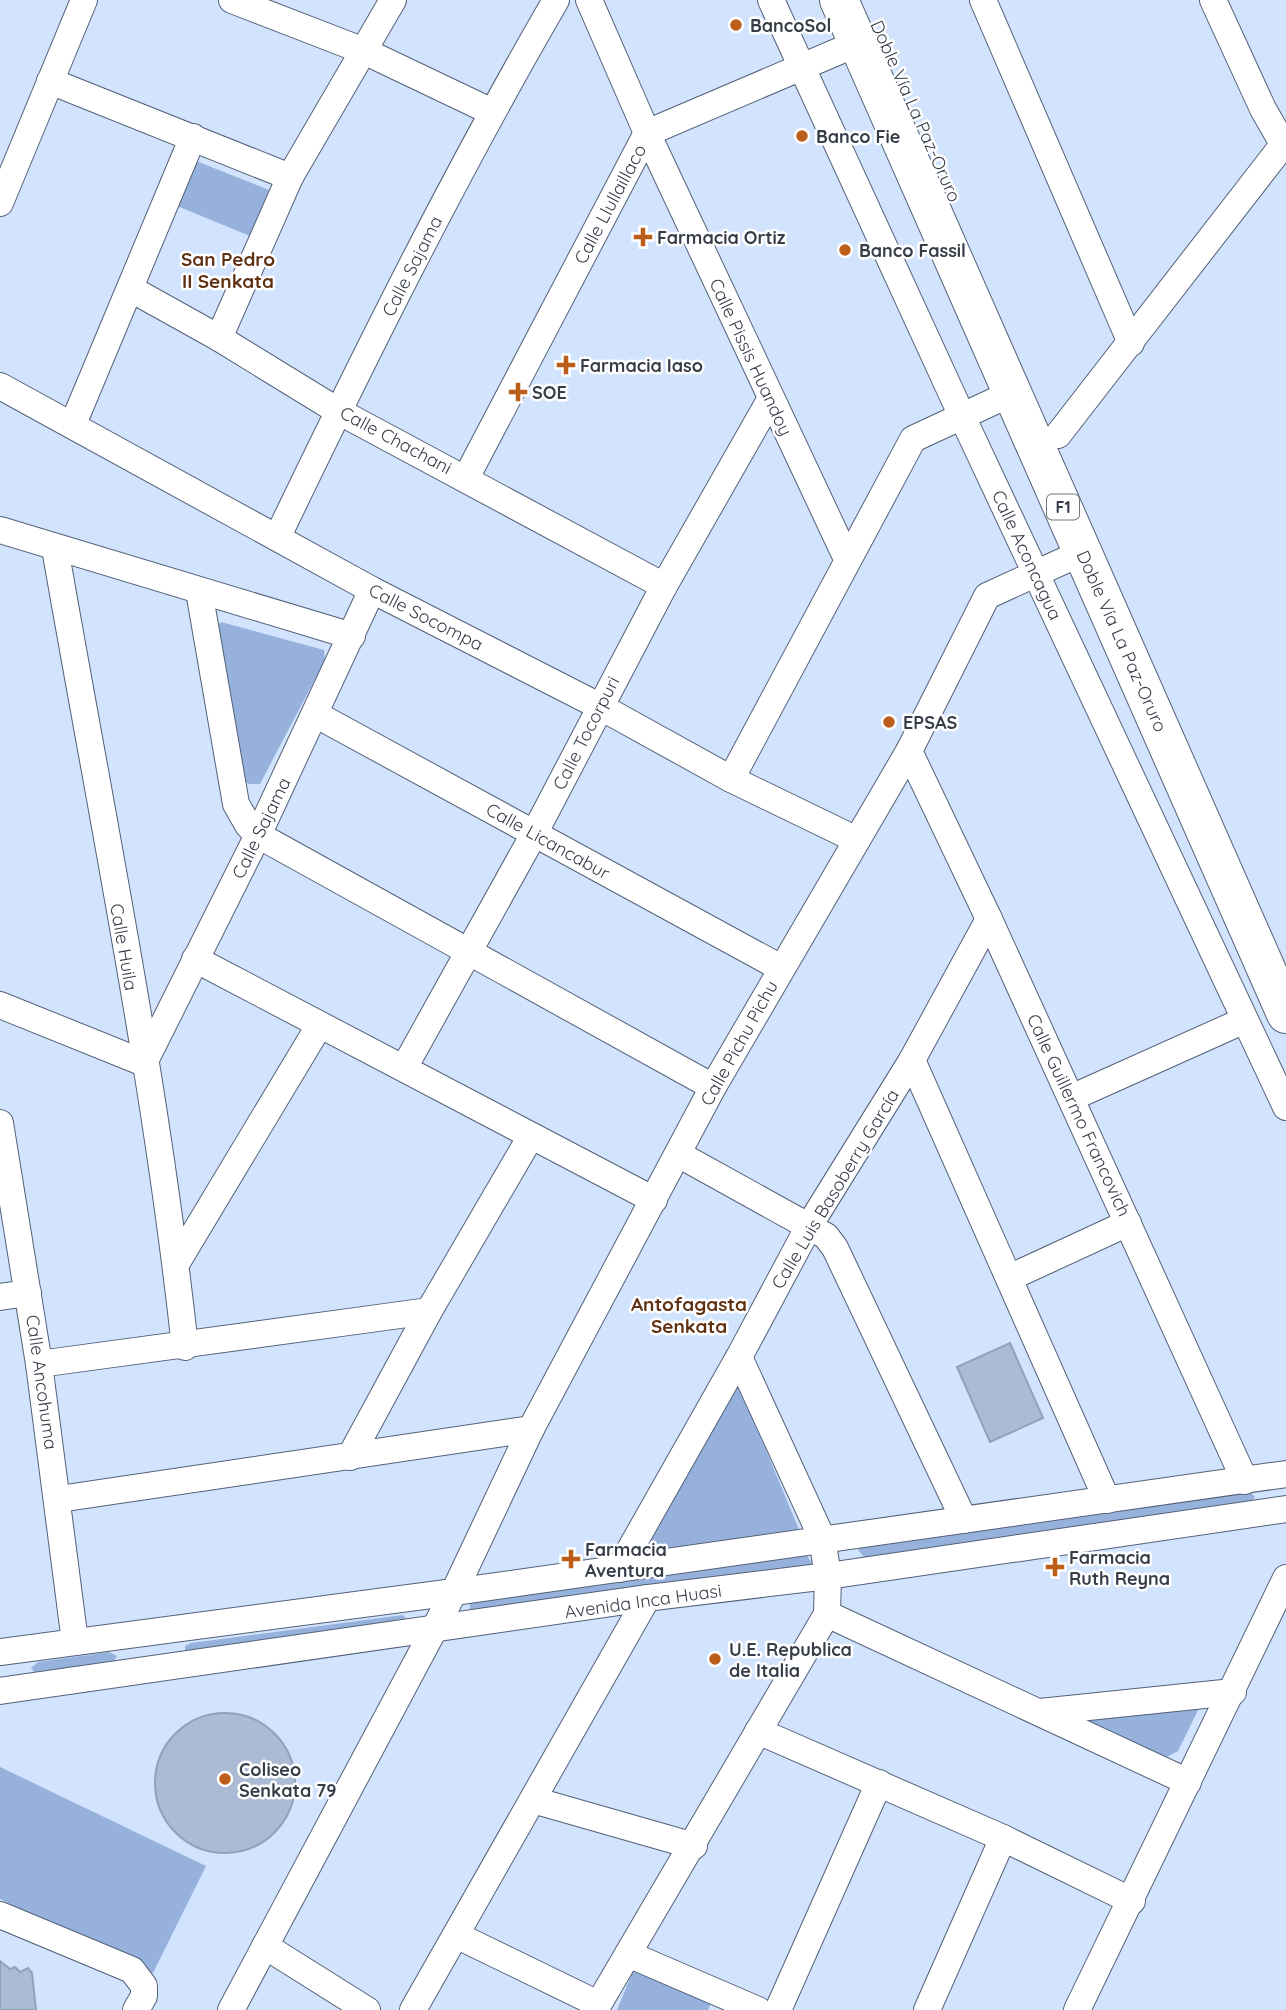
<svg xmlns="http://www.w3.org/2000/svg" width="1286" height="2010" viewBox="0 0 1286 2010" font-family="Quicksand,sans-serif">
  <style>
    .green { fill: #96b1dc }
    .building { fill: #abbbd5; stroke: #92a1ba; stroke-width: 2 }
    .lines { fill: none; stroke-linecap: round; stroke-linejoin: round }
    .minor-casing { stroke: #536178; stroke-width: 28 }
    .highway-casing { stroke: #536178; stroke-width: 40 }
    .minor { stroke: #fff; stroke-width: 26 }
    .highway { stroke: #fff; stroke-width: 38 }
    .poi-dot { fill: #bd5d1a; stroke: #fff; stroke-width: 2.5 }
    .labels { text-anchor: middle; dominant-baseline: central; stroke-width: 5; stroke-linejoin: round; paint-order: stroke }
    .shield { fill: #fff; stroke: #73777f; stroke-width: 2 }
    .shield-label { font-size: 16px; font-weight: bold; fill: #373d48 }
    .poi-label { font-size: 18px; font-weight: bold; fill: #373d48; stroke: #fff; text-anchor: start }
    .street-label { font-size: 18px; fill: #373d48; stroke: #fff }
    .neighbourhood-label { font-size: 19px; font-weight: bold; fill: #5f3012; stroke: #fff }
  </style>
  <rect width="100%" height="100%" fill="#d2e3fd"/>
  <g class="green">
    <path d="M196,161L269,190L250,236L177,206Z"/>
    <path d="M221,622L324,650L325,660L260,784H249L241,779L215,628Z"/>
    <path d="M739,1385L800,1532L642,1554Z"/>
    <path d="M1249,1491L1255,1497L1250,1503L866,1559L858,1550L865,1542Z"/>
    <path d="M806,1554L812,1563L807,1567L470,1610V1604L474,1601Z"/>
    <path d="M403,1615L408,1621L185,1652V1646L191,1643Z"/>
    <path d="M109,1652L117,1656L111,1666L35,1673L31,1668L38,1662Z"/>
    <path d="M1201,1704L1178,1751L1167,1757L1087,1721L1088,1714Z"/>
    <path d="M0,1767L206,1866L153,1973L0,1899Z"/>
    <path d="M633,1971L711,2003L708,2010H617Z"/>
  </g>
  <g class="building">
    <path d="M1010,1343L1043,1418L990,1442L957,1367Z"/>
    <circle cx="225" cy="1783" r="70"/>
    <path d="M0,1961L10,1969L15,1967L20,1972L28,1968L32,1973L36,2010H0Z"/>
  </g>
  <g class="lines">
    <defs>
      <g id="minor">
        <path d="M232,0L364,51L492,112"/>
        <path d="M589,0L647,133L847,559"/>
        <path d="M771,0L961,414L1286,1107"/>
        <path d="M983,0L1131,343"/>
        <path d="M1213,0L1263,109L1286,149"/>
        <path d="M50,81L290,177"/>
        <path d="M0,203L84,0"/>
        <path d="M131,289L219,338L338,411L664,586"/>
        <path d="M219,338L290,177L393,0"/>
        <path d="M0,386L372,590L599,706L731,779L857,840"/>
        <path d="M73,424L193,137"/>
        <path d="M1058,435L1286,141"/>
        <path d="M466,478L647,133L858,43"/>
        <path d="M0,530L352,636"/>
        <path d="M278,536C365,355 455,174 556,0"/>
        <path d="M55,548C101,813 156,1079 185,1347"/>
        <path d="M199,591L236,804L248,825L258,835L713,1087"/>
        <path d="M315,714L781,968"/>
        <path d="M909,751L989,919L1245,1481"/>
        <path d="M731,779L913,439L1012,393"/>
        <path d="M195,959L654,1200"/>
        <path d="M0,1005L144,1063L258,835L372,590"/>
        <path d="M912,1060L1107,1500"/>
        <path d="M404,1068L534,834L664,586L770,400"/>
        <path d="M1071,1098L1245,1020"/>
        <path d="M0,1123L39,1364L75,1642"/>
        <path d="M678,1154L826,1236L835,1248L964,1520"/>
        <path d="M176,1264L319,1026"/>
        <path d="M1009,1278L1128,1223"/>
        <path d="M0,1297L28,1293"/>
        <path d="M39,1364L429,1311"/>
        <path d="M350,1457L429,1311L531,1136"/>
        <path d="M59,1499L531,1429"/>
        <path d="M619,1569L739,1357L809,1226L912,1060L989,919"/>
        <path d="M827,1614L1188,1782"/>
        <path d="M0,1652L454,1592L1286,1474"/>
        <path d="M0,1691L647,1598L828,1576L1286,1509"/>
        <path d="M1040,1712L1233,1692"/>
        <path d="M758,1731L1003,1838L1132,1901"/>
        <path d="M533,1800L694,1846"/>
        <path d="M0,1915L132,1970L144,1986V1996L136,2010"/>
        <path d="M456,1935L598,2004"/>
        <path d="M265,1946L367,2010"/>
        <path d="M628,1954L758,2010"/>
        <path d="M231,2010L454,1592L531,1429L713,1087L909,751L987,596L1083,552"/>
        <path d="M413,2010L647,1598"/>
        <path d="M595,2010L827,1614L828,1576L822,1538L739,1357"/>
        <path d="M778,2010L879,1783"/>
        <path d="M927,2010L1003,1838"/>
        <path d="M1077,2010L1286,1578"/>
      </g>
      <path id="highway" d="M839,0L1286,1014"/>
    </defs>
    <use href="#minor" class="minor-casing"/>
    <use href="#highway" class="highway-casing"/>
    <use href="#minor" class="minor"/>
    <use href="#highway" class="highway"/>
  </g>
  <g class="poi-dot">
    <circle cx="736" cy="25" r="7"/>
    <circle cx="802" cy="136" r="7"/>
    <path d="M639.5 226.5h7v7h7v7h-7v7h-7v-7h-7v-7h7z"/>
    <circle cx="845" cy="250" r="7"/>
    <path d="M562.5 354.5h7v7h7v7h-7v7h-7v-7h-7v-7h7z"/>
    <path d="M514.5 381.5h7v7h7v7h-7v7h-7v-7h-7v-7h7z"/>
    <circle cx="889" cy="722" r="7"/>
    <path d="M567.5 1548.5h7v7h7v7h-7v7h-7v-7h-7v-7h7z"/>
    <path d="M1051.5 1556.5h7v7h7v7h-7v7h-7v-7h-7v-7h7z"/>
    <circle cx="715" cy="1659" r="7"/>
    <circle cx="225" cy="1779" r="7"/>
  </g>
  <g class="labels">
    <rect class="shield" x="1047" y="494.5" width="32" height="25" rx="5"/>
    <g class="shield-label">
      <text x="1063" y="507">F1</text>
    </g>
    <g class="poi-label">
      <text x="750" y="25">BancoSol</text>
      <text x="816" y="136">Banco Fie</text>
      <text x="657" y="237">Farmacia Ortiz</text>
      <text x="859" y="250">Banco Fassil</text>
      <text x="580" y="365">Farmacia Iaso</text>
      <text x="532" y="392">SOE</text>
      <text x="903" y="722">EPSAS</text>
      <text x="585" y="1549">Farmacia<tspan x="585" dy="21">Aventura</tspan></text>
      <text x="1069" y="1557">Farmacia<tspan x="1069" dy="21">Ruth Reyna</tspan></text>
      <text x="729" y="1649">U.E. Republica<tspan x="729" dy="21">de Italia</tspan></text>
      <text x="239" y="1769">Coliseo<tspan x="239" dy="21">Senkata 79</tspan></text>
    </g>
    <g class="street-label">
      <text transform="translate(916 111) rotate(66)">Doble Vía La Paz-Oruro</text>
      <text transform="translate(610 204) rotate(-62)">Calle Llullaillaco</text>
      <text transform="translate(412 266) rotate(-63)">Calle Sajama</text>
      <text transform="translate(751 357) rotate(65)">Calle Pissis Huandoy</text>
      <text transform="translate(396 440) rotate(28)">Calle Chachani</text>
      <text transform="translate(1027 555) rotate(65)">Calle Aconcagua</text>
      <text transform="translate(426 617) rotate(27)">Calle Socompa</text>
      <text transform="translate(1122 641) rotate(66)">Doble Vía La Paz-Oruro</text>
      <text transform="translate(586 733) rotate(-63)">Calle Tocorpuri</text>
      <text transform="translate(261 828) rotate(-64)">Calle Sajama</text>
      <text transform="translate(548 841) rotate(29)">Calle Licancabur</text>
      <text transform="translate(124 947) rotate(80)">Calle Huila</text>
      <text transform="translate(739 1043) rotate(-61)">Calle Pichu Pichu</text>
      <text transform="translate(1079 1115) rotate(65)">Calle Guillermo Francovich</text>
      <text transform="translate(835 1189) rotate(-59)">Calle Luis Basoberry García</text>
      <text transform="translate(42 1382) rotate(82)">Calle Ancohuma</text>
      <text transform="translate(643 1601) rotate(-8)">Avenida Inca Huasi</text>
    </g>
    <g class="neighbourhood-label">
      <text x="228" y="259">San Pedro<tspan x="228" dy="22">II Senkata</tspan></text>
      <text x="689" y="1304">Antofagasta<tspan x="689" dy="22">Senkata</tspan></text>
    </g>
  </g>
</svg>
